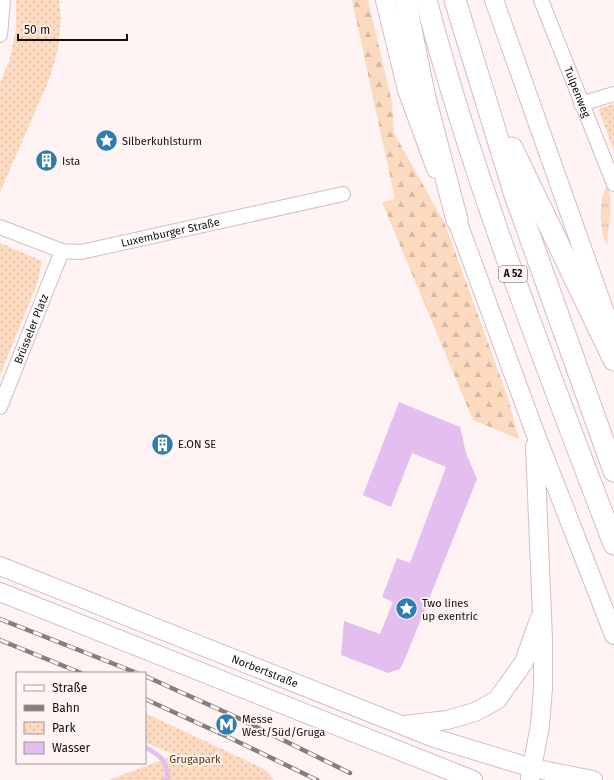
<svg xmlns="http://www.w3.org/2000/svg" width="614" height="780" viewBox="0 0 614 780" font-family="'Fira Sans',sans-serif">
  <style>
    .grass { fill: url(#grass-tufts) }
    .forest { fill: url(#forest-firs) }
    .park { fill: url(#park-dots) }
    .water { fill: #e3beef }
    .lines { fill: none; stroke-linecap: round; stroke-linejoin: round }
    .stream { stroke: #e3beef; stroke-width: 4.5 }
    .minor-casing { stroke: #d2bfc1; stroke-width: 16 }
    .major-casing { stroke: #d2bfc1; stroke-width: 20 }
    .highway-casing { stroke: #d2bfc1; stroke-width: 23 }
    .minor { stroke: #fff; stroke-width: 14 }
    .major { stroke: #fff; stroke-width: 18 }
    .highway { stroke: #fff; stroke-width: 21 }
    .rail-casing { stroke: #867d7e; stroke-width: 4.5 }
    .rail { stroke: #fff3f4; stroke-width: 3; stroke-dasharray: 9; stroke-linecap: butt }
    .labels { text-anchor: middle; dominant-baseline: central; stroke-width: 4; stroke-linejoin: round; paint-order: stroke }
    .shield { fill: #fff3f4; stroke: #5c5354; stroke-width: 1 }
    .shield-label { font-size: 10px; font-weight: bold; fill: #160f10 }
    .street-label { font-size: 11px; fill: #160f10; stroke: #fff3f4 }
    .poi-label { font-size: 11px; fill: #160f10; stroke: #fff3f4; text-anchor: start }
    .park-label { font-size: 11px; fill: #643706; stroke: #fff3f4 }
  </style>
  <defs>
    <pattern id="grass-tufts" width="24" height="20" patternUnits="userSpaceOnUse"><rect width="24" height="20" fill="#fcdabf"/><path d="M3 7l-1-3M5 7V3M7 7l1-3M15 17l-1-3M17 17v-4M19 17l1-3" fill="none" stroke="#d7baa3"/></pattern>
    <pattern id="forest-firs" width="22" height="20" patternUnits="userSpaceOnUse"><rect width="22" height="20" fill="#fcdabf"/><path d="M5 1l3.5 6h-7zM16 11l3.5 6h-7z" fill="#d7baa3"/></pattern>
    <pattern id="park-dots" width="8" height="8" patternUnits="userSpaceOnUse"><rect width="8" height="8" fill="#fcdabf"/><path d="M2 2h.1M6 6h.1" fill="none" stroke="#d7baa3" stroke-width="1.8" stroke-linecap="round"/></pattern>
  </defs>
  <rect width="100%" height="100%" fill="#fff3f4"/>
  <path class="grass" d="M608,185L611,206L607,245C599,234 598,195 608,185Z"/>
  <path class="forest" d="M352,0H368L392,102L394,133L445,224L508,398L519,439L473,420L382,202L395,199Z"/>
  <g class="park">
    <path d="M16,0H59L61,20L58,49L49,80L0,192V83L10,59L16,29Z"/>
    <path d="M614,104V151L599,111L600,108Z"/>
    <path d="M0,243L42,261L37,284L0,375Z"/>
    <path d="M145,713L260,767L268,772L274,780H109L175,755L145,742Z"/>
  </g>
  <path class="water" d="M399,402L460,427L466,453L477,479L405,659L400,669L388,673L341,655L344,621L380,634L393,602L382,597L397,558L410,563L446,467L412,453L391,507L363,495Z"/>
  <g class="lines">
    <path class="stream" d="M145,747C161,756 166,759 168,778L163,780"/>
    <defs>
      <g id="minor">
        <path id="s1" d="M541,0L614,184"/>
        <path d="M0,35L3,0"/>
        <path d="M581,104L614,94"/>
        <path id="s2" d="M0,227L62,251L81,252L343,194"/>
        <path id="s3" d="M0,407L62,251"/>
      </g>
      <g id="major">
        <path d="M385,0L407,90L436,169"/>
        <path d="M494,0L614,338"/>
        <path d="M452,207L534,430L614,635"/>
        <path id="s4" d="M0,566L434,738L532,768L593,780"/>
        <path d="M0,592L473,780"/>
        <path d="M405,725L447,720L475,712L497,700L524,662L539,620"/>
        <path d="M530,779L540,725L543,688V640L535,446"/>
      </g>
      <g id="highway">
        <path d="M405,0L425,98L457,220"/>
        <path d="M426,0C475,186 546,365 614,544"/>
        <path d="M455,0L515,195L614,471"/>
        <path d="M512,148L614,360"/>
      </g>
    </defs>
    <use href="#minor" class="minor-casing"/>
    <use href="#major" class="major-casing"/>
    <use href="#highway" class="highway-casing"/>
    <use href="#minor" class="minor"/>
    <use href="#major" class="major"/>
    <use href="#highway" class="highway"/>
    <defs>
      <g id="rail">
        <path d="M0,619L137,673"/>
        <path d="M0,640L81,673"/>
        <path d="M145,676L236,717L350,773"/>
        <path d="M145,699L228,737L317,780"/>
      </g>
    </defs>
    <use href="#rail" class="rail-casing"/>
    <use href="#rail" class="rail"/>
  </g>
  <defs>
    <symbol id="sight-disc" viewBox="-11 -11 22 22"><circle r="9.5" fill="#2d7daf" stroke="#fff3f4"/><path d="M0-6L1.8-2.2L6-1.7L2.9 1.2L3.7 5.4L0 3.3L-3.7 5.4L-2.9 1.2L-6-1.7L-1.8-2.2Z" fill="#fff"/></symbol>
    <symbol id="building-disc" viewBox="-11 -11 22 22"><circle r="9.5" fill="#2d7daf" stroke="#fff3f4"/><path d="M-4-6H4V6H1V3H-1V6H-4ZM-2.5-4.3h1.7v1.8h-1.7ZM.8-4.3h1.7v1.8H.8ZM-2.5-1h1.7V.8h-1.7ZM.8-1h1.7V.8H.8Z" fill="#fff"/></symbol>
    <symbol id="metro-disc" viewBox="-11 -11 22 22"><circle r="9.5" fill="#2d7daf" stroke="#fff3f4"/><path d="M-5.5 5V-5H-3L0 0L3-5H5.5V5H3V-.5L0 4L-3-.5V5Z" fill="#fff"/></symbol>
  </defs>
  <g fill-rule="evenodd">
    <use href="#sight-disc" x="94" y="128" width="25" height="25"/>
    <use href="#building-disc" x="34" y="148" width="25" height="25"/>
    <use href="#building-disc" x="150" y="432" width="25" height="25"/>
    <use href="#sight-disc" x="394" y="596" width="25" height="25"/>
    <use href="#metro-disc" x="214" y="712" width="25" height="25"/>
  </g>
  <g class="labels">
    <rect class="shield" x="499" y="266" width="28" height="16" rx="3"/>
    <g class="shield-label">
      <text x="513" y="274">A 52</text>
    </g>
    <g class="street-label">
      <text stroke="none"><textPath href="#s1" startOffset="99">Tulpenweg</textPath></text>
      <text stroke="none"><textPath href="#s2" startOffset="177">Luxemburger Straße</textPath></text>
      <text stroke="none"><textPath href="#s3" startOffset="84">Brüsseler Platz</textPath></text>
      <text stroke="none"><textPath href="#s4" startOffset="285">Norbertstraße</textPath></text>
    </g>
    <g class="poi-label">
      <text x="122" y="141">Silberkuhlsturm</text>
      <text x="62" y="161">Ista</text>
      <text x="178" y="444">E.ON SE</text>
      <text x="422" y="603">Two lines<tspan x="422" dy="13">up exentric</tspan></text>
      <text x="242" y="719">Messe<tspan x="242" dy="13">West/Süd/Gruga</tspan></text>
    </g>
    <g class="park-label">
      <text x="195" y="759">Grugapark</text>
    </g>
  </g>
  <rect x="16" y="672" width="130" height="92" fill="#fff3f4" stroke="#a29899"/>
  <rect x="24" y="685" width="20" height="6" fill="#ffffff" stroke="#a29899"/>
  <text x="52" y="692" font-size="12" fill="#160f10">Straße</text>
  <rect x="24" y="705" width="20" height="6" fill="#867d7e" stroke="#a29899"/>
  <text x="52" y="712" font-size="12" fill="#160f10">Bahn</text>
  <rect x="24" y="722" width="20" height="12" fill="url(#park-dots)" stroke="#a29899"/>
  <text x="52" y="732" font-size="12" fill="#160f10">Park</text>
  <rect x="24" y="742" width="20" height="12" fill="#e3beef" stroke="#a29899"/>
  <text x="52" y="752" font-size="12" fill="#160f10">Wasser</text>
  <path d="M18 34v6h109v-6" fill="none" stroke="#160f10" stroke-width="2"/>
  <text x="24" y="34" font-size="12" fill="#160f10" stroke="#fff3f4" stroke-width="3" paint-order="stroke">50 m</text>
</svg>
